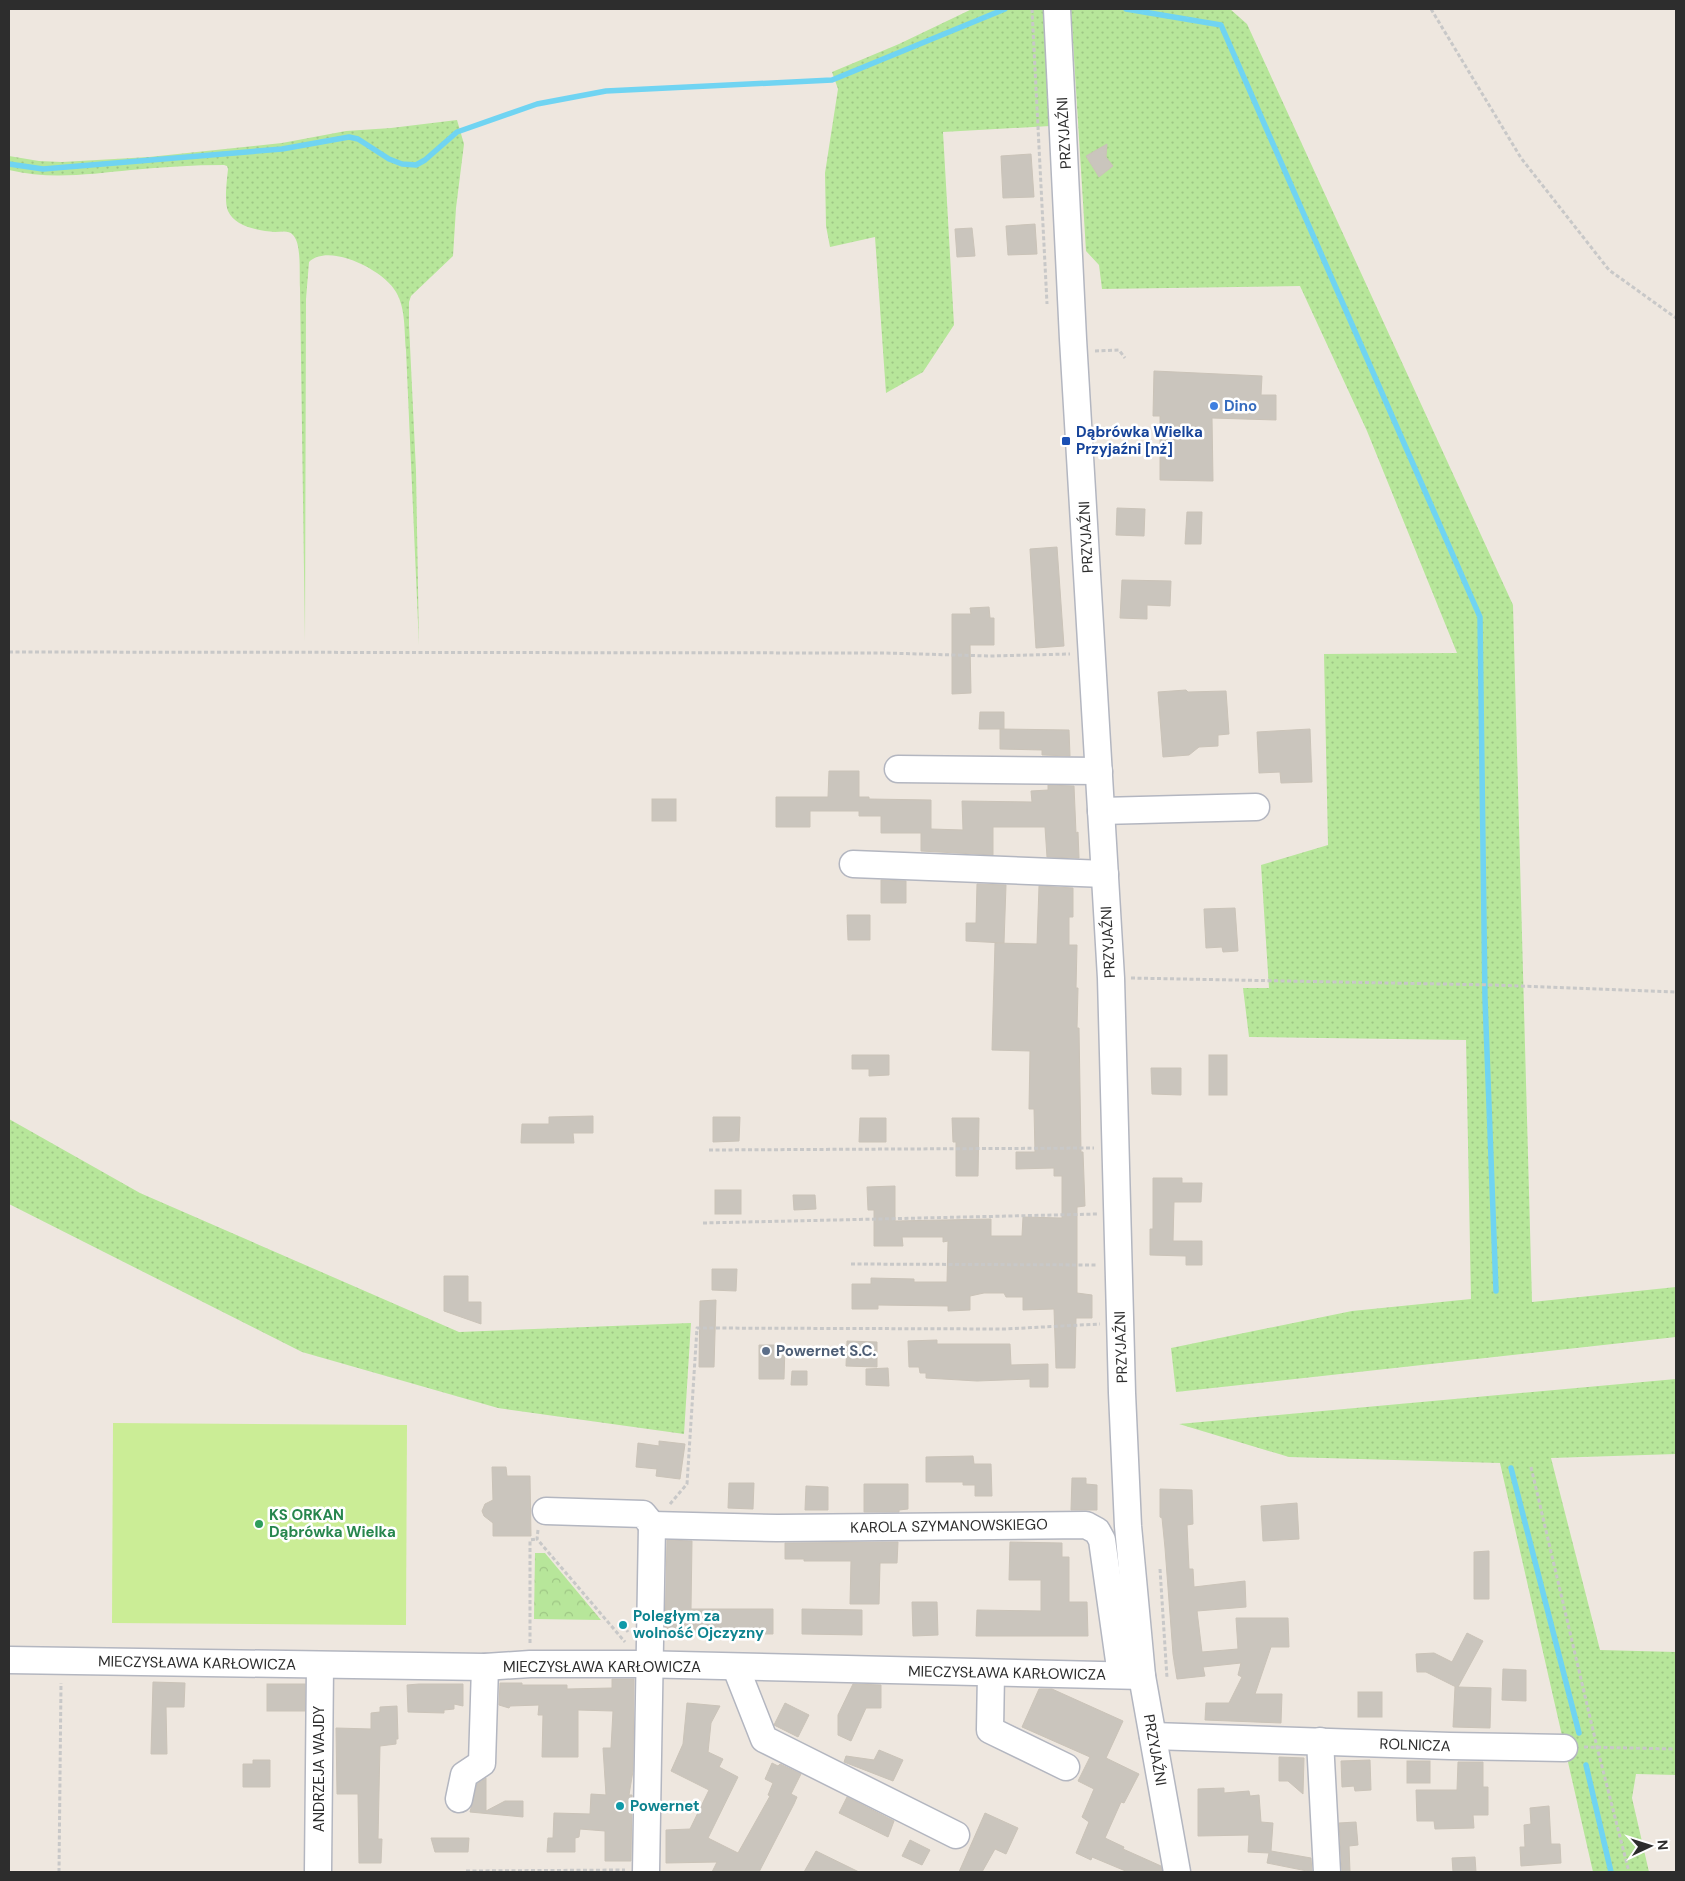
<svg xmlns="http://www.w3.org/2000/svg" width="1685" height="1881" viewBox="0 0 1685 1881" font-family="'DM Sans',sans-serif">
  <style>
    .grass { fill: url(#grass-dots) }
    .forest { fill: url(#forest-crowns) }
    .pitch { fill: #cbed96 }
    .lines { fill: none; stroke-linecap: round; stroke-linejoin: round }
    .stream { stroke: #70d4f2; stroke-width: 5.5 }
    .building { fill: #cac5bd; stroke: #cac3b8 }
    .minor-casing { stroke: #b3b6c0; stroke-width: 29 }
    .path { stroke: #c8c8c8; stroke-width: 3; stroke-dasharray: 4 2.5; stroke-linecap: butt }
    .minor { stroke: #fff; stroke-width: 26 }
    .shop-dot { fill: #3f7fe0; stroke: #fff; stroke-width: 2 }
    .transit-dot { fill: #1a4fb4; stroke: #fff; stroke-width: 2 }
    .service-dot { fill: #5c6f8a; stroke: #fff; stroke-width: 2 }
    .leisure-dot { fill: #2e9e5b; stroke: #fff; stroke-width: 2 }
    .culture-dot { fill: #0f9aa8; stroke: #fff; stroke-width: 2 }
    .labels { text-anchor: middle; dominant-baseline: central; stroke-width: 5; stroke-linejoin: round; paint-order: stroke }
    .street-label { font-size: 15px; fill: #2d2d2d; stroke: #fff }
    .shop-label { font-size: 15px; font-weight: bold; fill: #366cbe; stroke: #fff; text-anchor: start }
    .transit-label { font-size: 15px; font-weight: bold; fill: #164399; stroke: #fff; text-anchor: start }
    .service-label { font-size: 15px; font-weight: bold; fill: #4e5e75; stroke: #fff; text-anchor: start }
    .leisure-label { font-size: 15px; font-weight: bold; fill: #27864d; stroke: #fff; text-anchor: start }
    .culture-label { font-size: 15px; font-weight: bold; fill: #0d838f; stroke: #fff; text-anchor: start }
  </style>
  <defs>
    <pattern id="grass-dots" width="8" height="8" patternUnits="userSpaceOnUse" patternTransform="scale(1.25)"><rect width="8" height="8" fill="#b7e69a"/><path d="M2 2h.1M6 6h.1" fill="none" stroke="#9ec685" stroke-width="1.8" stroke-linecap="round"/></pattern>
    <pattern id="forest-crowns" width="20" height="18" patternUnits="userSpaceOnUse" patternTransform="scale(1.25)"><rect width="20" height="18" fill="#b7e69a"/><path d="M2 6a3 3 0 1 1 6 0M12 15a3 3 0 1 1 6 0" fill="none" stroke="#9ec685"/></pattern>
  </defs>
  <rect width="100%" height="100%" fill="#eee7df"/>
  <g class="grass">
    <path d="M972,9H1045L1050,126L943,132L954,325L923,372L886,393L875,237L830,247L826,226L825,173L838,89L832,72L899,44Z"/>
    <path d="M1071,9H1230L1247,24L1513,605L1532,1302L1676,1287V1337L1176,1392L1171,1348L1352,1311L1471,1299L1466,1040L1249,1037L1243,988H1269L1261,865L1328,845L1324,654L1457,653L1367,431L1300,286L1102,289L1099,265L1086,251Z"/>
    <path d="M457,120L464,144L456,208L453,256L411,296L409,302V325L416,471L419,645L406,350C404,331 406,309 396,292C385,271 329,242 309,262L306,299L305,641L300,288C299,275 302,244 293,235C289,230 281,232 275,232C260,231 235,227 228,211C224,202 227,180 228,169L227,166L224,165C193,165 162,167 131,170C90,174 50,180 9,170V156L39,161L62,162L149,157L282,143L346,131L391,128Z"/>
    <path d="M9,1119L140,1193L459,1332L691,1323L684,1434L498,1408L302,1352L9,1204Z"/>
    <path d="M1676,1379V1454L1551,1458L1600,1650L1676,1652V1775L1636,1774L1632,1798L1649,1872H1593L1500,1463L1289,1457L1179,1424Z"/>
  </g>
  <path class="forest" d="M535,1553H545L601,1620L534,1619Z"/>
  <path class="pitch" d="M113,1423L407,1425L406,1625L112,1623Z"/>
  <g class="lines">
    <g class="stream">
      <path d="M1126,9L1221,25L1480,617L1485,999L1496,1291"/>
      <path d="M9,164L43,169L282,149L349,137L358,139L389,159L402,164L416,165L425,160L457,132L537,104L606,91L832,80L1005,9"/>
      <path d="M1511,1468L1579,1733"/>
      <path d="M1586,1765L1611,1872"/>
    </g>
  </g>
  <g class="building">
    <path d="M1107,144L1106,157L1113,166L1099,177L1086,156Z"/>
    <path d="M1031,154L1034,197L1003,198L1001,156Z"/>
    <path d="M1035,224L1037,254L1008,255L1006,226Z"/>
    <path d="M972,228L975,256L957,257L955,229Z"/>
    <path d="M1154,371L1262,376L1261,395H1276V420L1212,418L1213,481L1160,480V416H1153Z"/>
    <path d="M1117,508L1145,509L1144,536L1116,535Z"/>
    <path d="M1187,512H1202L1201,544H1185Z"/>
    <path d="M1057,547L1064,646L1036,648L1030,549Z"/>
    <path d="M1122,580L1171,581L1170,606L1147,605V619L1120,618Z"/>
    <path d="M989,607L990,618H994V645H970L971,693L952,694V614H971L970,608Z"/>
    <path d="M1186,690L1188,692L1226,691L1229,734L1218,735V746L1199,747L1189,755L1163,757L1158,692Z"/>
    <path d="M980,712H1004V729H979Z"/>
    <path d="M1000,729L1069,730L1070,756L1042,755V750L1000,749Z"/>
    <path d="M1310,729L1312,782L1281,783L1280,772L1259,773L1257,732Z"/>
    <path d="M829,771H859V797H869V799L931,800V829L963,830L962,801L1032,802L1031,791L1048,790V785L1074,786L1076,833L1078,832L1079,858L1047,857L1045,827H993V855L921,851V833H881V816H859V811H810V827H776V797H828Z"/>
    <rect x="652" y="799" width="24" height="22"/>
    <path d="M881,880L906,881V903H881Z"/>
    <path d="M977,884L1006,885L1004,943L966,941V923H976Z"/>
    <path d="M1039,886L1073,888V917H1069V945H1077L1076,988H1078L1077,1028H1079L1081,1152H1083L1085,1206L1077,1207V1293L1092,1295V1318H1076L1075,1368H1056L1054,1309L1023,1310V1297H1006L1004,1293H984L970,1296V1310L948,1311V1306L878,1305V1309H852V1284H871V1278L914,1279V1282H947L948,1241L943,1242V1237H902L903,1246H874V1210H868L867,1187L895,1186V1221L991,1219V1236H1022L1023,1217L1062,1218V1176H1054V1168L1016,1169V1152H1035L1034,1109H1029L1030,1051L992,1050L995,943L1037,944Z"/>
    <path d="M1235,908L1238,951L1223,952L1222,947L1206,948L1204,909Z"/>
    <path d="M847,915H870V940H848Z"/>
    <path d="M852,1055H889V1075L869,1076V1069H852Z"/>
    <rect x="1209" y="1055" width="18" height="40"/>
    <path d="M1151,1068H1181V1095L1152,1094Z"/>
    <path d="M593,1116V1133H573L574,1143H521L522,1124H549V1117Z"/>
    <path d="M713,1117H740L739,1141L713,1142Z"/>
    <path d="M860,1118H886V1142H859Z"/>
    <path d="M952,1118H979L978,1176H956V1142H953Z"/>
    <path d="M1153,1178H1182V1183H1202L1201,1202H1174L1173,1241H1202V1265H1186V1256L1150,1255V1229H1153Z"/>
    <rect x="715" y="1190" width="26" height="24"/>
    <path d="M793,1195H815L816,1209L794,1210Z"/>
    <path d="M712,1269H737L736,1291L712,1290Z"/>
    <path d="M444,1276H468V1302H481V1324L444,1311Z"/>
    <path d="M716,1300L714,1367H699L700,1301Z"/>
    <path d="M937,1340V1344H1010L1011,1365L1048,1364V1387H1030V1379L977,1381L926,1378V1373H920L919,1367H909L908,1341Z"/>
    <path d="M847,1341L877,1342V1367L846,1366Z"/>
    <path d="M759,1345H785L784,1379H759Z"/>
    <path d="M888,1368L889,1386L866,1385V1369Z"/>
    <path d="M792,1371H807V1385H791Z"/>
    <path d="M659,1441L685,1444L680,1479L656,1476L657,1469L636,1467L638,1443L659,1446Z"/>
    <path d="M973,1456L974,1464H991L992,1496H975V1485H963V1482H926V1457Z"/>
    <path d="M492,1467H506L507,1476H530L531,1536H493V1523L484,1516L482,1511L485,1504L493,1500Z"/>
    <path d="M1072,1478H1086V1484L1097,1485V1510H1071Z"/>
    <path d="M729,1483H754L753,1509L728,1508Z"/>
    <path d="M864,1484H908V1509L899,1510V1512H864Z"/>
    <path d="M806,1486L828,1487V1510H805Z"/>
    <path d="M1160,1489L1192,1490L1193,1524L1187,1525L1189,1569H1193L1194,1587L1245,1581L1246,1607L1197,1611L1202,1652L1238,1649L1236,1618H1288L1289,1647H1271L1255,1694H1282L1281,1723L1205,1720L1206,1703H1229L1242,1677L1238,1675L1241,1663L1203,1667L1205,1676L1177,1679L1173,1654L1165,1548L1162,1518L1160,1517Z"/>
    <path d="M1297,1503L1299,1539L1263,1541L1261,1506Z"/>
    <path d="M667,1540L692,1541L691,1609H773V1634H665Z"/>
    <path d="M898,1542L897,1563H880L879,1604H850L851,1561H804V1559H785V1543Z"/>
    <path d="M1010,1542L1062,1543V1557H1069V1602H1087L1088,1636H976L977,1610L1041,1611V1580H1009Z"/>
    <path d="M1489,1551V1599H1474V1552Z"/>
    <path d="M912,1602H937L938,1635L913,1636Z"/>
    <path d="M802,1609L862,1610V1635L802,1634Z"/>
    <path d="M1467,1633L1483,1641L1458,1687L1491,1688L1490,1728L1453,1727L1455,1687H1456L1426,1672H1417L1416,1654L1434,1653L1452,1662Z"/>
    <path d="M1503,1669L1526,1670V1701L1502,1700Z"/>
    <path d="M612,1679H634L633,1771L629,1795H632L631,1861H605V1831L580,1829L579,1837L575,1838V1852H547L548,1838H553L554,1813L590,1814L591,1794L606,1795L603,1748H611L613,1711L578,1710V1757H542L543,1715H538L539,1705L510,1706L509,1708L499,1705L500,1683H522V1685H567V1689L612,1688Z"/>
    <path d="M153,1682L185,1683L184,1707H166L167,1754H151Z"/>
    <rect x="267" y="1684" width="38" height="27"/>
    <path d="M419,1684H463V1706L454,1704V1709L444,1710V1713L408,1712L407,1685Z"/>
    <path d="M853,1684L881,1685V1708H866L851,1741L838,1735V1715Z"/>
    <path d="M1039,1689H1052L1123,1721L1106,1758L1139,1774L1124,1803L1121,1802L1105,1838L1124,1847L1123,1849L1161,1866L1162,1872H1128L1092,1857L1091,1860L1076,1853L1089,1822L1082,1817L1094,1789L1078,1781L1090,1757L1022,1727Z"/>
    <rect x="1358" y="1692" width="24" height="25"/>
    <path d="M687,1703L720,1706L711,1723L708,1752L723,1759L719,1767L738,1777L708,1838L738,1853L770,1796L768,1795L773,1783L765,1779L772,1763L778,1766L780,1764L801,1774L791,1794L797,1797L794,1804L759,1872H712L717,1862L666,1863V1830L690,1829L709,1790L671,1771L683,1744Z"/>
    <path d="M785,1703L809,1715L798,1737L774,1725Z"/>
    <path d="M397,1706L398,1739H396V1744L380,1746L378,1839H382L381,1863H359L358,1794H337L336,1728L371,1729V1713L380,1712V1707Z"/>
    <path d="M879,1750L903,1760L893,1781L844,1762L846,1756L874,1760Z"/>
    <path d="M1279,1757L1304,1758L1303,1794L1288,1781H1279Z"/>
    <path d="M253,1760H270V1787H243V1764H253Z"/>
    <path d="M1370,1760L1371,1790L1355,1791L1354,1786L1342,1787L1341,1761Z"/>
    <rect x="1407" y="1761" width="23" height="22"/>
    <path d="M1458,1762H1483V1787H1488V1815H1473L1474,1828L1435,1829L1434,1821H1417L1416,1790H1457Z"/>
    <path d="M486,1778V1811L505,1801H523V1817L470,1812L477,1784Z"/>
    <path d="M1224,1788V1793L1249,1791L1250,1796L1259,1795L1261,1822L1273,1823L1271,1851L1311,1858L1312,1872L1267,1863L1269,1853L1248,1852L1249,1835L1198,1836V1789Z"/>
    <path d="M847,1797L894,1821L888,1837L839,1813Z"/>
    <path d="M1549,1806L1551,1844H1560L1561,1863L1521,1866L1520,1847H1525L1524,1825L1531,1824L1530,1808Z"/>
    <path d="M985,1813L1018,1828L1006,1854L995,1849L982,1872H959Z"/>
    <path d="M1356,1822L1358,1845L1349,1846L1350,1872H1342L1339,1823Z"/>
    <path d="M431,1838H469L468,1852H435Z"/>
    <path d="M910,1840L930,1850L922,1865L902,1856Z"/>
    <path d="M816,1851L859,1872H804Z"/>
    <path d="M1475,1857L1476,1872H1453L1452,1858Z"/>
  </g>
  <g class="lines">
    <defs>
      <g id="minor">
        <path d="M1057,9L1073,339L1111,978L1122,1393L1128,1526L1142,1676L1177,1872"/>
        <path d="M898,769L1099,771"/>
        <path d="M1101,811L1256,807"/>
        <path d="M853,864L1105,874"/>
        <path d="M546,1511L643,1514L652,1525"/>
        <path d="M652,1525L777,1528L1086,1525L1097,1531L1102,1540L1121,1675"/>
        <path d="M9,1660L485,1667L530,1664H637L1142,1676"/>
        <path d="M736,1668L764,1739L956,1835"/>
        <path d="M991,1673L990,1730L1066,1767"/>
        <path d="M1153,1736L1450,1746L1564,1748"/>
        <path d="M1320,1741L1327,1872"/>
        <path d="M459,1799L464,1775L482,1763L485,1667"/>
        <path d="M318,1872L320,1665"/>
        <path d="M646,1872L652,1525"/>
      </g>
    </defs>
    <use href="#minor" class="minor-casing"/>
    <g class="path">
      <path d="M1032,9L1047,304"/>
      <path d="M1431,9L1521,158L1609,270L1676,318"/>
      <path d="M1095,351L1119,350L1125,358"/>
      <path d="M9,652L885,653L990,656L1070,654"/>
      <path d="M1131,978L1494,985L1676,992"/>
      <path d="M709,1150L1094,1148"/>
      <path d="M703,1223L1097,1214"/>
      <path d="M851,1264L1098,1265"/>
      <path d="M1531,1467L1597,1747L1629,1872"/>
      <path d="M670,1504L687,1484L697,1328L1005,1329L1100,1324"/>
      <path d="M538,1530L537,1539L625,1642"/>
      <path d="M1160,1569L1167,1678"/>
      <path d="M623,1625L628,1632"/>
      <path d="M530,1643V1540L537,1539"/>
      <path d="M1584,1747L1676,1749"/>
      <path d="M466,1871L625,1870"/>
      <path d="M59,1872L61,1683"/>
    </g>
    <use href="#minor" class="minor"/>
  </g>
  <circle class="shop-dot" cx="1214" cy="406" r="5"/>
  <rect class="transit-dot" x="1061" y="436" width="10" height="10" rx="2.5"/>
  <circle class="service-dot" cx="766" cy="1351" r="5"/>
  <circle class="leisure-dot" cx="259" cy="1524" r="5"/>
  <g class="culture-dot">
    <circle cx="623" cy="1625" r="5"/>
    <circle cx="620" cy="1806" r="5"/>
  </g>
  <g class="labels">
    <g class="street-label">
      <text transform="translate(1064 133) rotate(-93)">PRZYJAŹNI</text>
      <text transform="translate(1086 537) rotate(-93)">PRZYJAŹNI</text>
      <text transform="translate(1108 942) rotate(-93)">PRZYJAŹNI</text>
      <text transform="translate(1121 1347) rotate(-92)">PRZYJAŹNI</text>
      <text transform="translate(949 1526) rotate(-1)">KAROLA SZYMANOWSKIEGO</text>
      <text transform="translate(197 1663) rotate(1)">MIECZYSŁAWA KARŁOWICZA</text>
      <text x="602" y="1667">MIECZYSŁAWA KARŁOWICZA</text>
      <text transform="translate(1007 1673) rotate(1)">MIECZYSŁAWA KARŁOWICZA</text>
      <text transform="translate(1415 1745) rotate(2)">ROLNICZA</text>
      <text transform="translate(1155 1750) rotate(80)">PRZYJAŹNI</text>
      <text transform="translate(319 1769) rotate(-90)">ANDRZEJA WAJDY</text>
    </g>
    <g class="shop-label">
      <text x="1224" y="406">Dino</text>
    </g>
    <g class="transit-label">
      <text x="1076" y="432">Dąbrówka Wielka<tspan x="1076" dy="17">Przyjaźni [nż]</tspan></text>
    </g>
    <g class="service-label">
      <text x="776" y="1351">Powernet S.C.</text>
    </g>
    <g class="leisure-label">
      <text x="269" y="1515">KS ORKAN<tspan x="269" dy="17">Dąbrówka Wielka</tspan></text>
    </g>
    <g class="culture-label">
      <text x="633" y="1616">Poległym za<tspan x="633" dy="17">wolność Ojczyzny</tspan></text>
      <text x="630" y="1806">Powernet</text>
    </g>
  </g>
  <rect width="1685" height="1881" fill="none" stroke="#2d2d2d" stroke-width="20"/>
  <g transform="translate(1650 1846) rotate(86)" stroke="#ffffff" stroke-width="4" paint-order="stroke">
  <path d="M0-4L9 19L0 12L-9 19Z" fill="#2d2d2d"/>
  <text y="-8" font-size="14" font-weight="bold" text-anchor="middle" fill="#2d2d2d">N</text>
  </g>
</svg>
